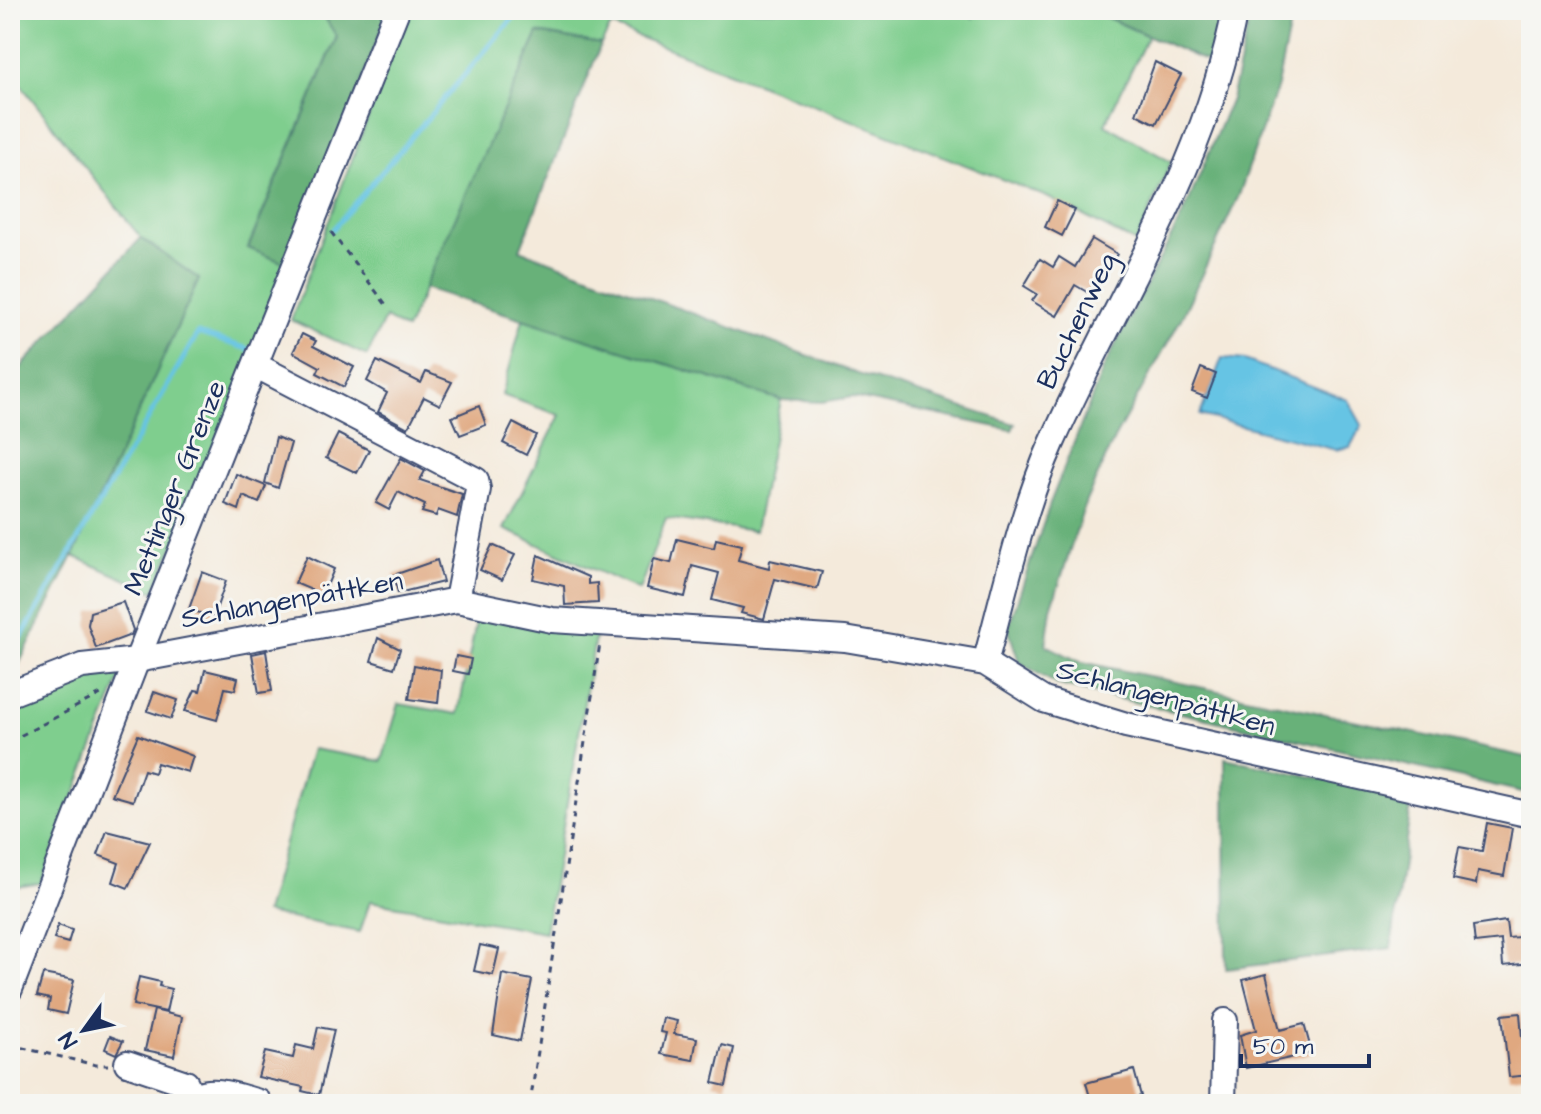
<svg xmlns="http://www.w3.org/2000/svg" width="1541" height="1114" viewBox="0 0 1541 1114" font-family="'Architects Daughter',sans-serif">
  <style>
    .green { fill: #7fce8e; stroke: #4d7e76; stroke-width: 2 }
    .forest { fill: #67b179; stroke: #41706c; stroke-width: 2 }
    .water { fill: #66c4e4; stroke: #407aa1; stroke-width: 2 }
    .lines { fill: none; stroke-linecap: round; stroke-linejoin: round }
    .stream { stroke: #66c4e4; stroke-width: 5 }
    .building { fill: #e0a880 }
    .minor-casing { stroke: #3c4b71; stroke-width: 28 }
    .path { stroke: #3c4b71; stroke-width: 3; stroke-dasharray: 6 6; stroke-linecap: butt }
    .minor { stroke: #fff; stroke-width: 24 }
    .labels { text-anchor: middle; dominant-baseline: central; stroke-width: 6; stroke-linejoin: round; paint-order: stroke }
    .street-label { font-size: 28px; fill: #1b2f5e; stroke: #f6f6f2 }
  </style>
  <rect width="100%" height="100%" fill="#f6f6f2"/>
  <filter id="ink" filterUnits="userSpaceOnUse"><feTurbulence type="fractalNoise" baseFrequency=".0125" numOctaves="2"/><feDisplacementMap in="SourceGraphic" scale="16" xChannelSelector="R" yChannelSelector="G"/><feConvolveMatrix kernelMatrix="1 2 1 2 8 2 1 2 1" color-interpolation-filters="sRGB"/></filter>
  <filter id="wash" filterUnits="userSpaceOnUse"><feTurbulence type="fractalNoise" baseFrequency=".006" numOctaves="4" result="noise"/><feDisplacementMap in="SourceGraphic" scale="32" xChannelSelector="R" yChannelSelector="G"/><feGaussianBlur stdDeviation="1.8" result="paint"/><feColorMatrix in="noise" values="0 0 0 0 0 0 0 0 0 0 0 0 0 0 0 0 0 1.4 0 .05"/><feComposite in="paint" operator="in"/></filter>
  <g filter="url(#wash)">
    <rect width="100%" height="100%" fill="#f4eadb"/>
    <g class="green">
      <path d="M10,10H320L337,36L248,248L294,267L154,592L73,556L199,279L141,238L10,71Z"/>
      <path d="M409,10H961L973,18L977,10H1090L1148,36L1105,124L1171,162L1136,243L1047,197L611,26L601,44L538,33L406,330L385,318L367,356L291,320Z"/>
      <path d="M523,319L781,400L755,531L666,518L639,590L504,529L560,415L502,395Z"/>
      <path d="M478,612L596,633L545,932L370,901L360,932L265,913L312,749L382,761L399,704L458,714Z"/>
      <path d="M123,670L41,883L10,888V702L82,676Z"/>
    </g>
    <g class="forest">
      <path d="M320,10H388L294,267L248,248L337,37Z"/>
      <path d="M1090,10H1221L1210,63Z"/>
      <path d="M1252,10H1293L1277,86L1239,195L1182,317L1114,439L1086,501L1051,609L1046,645L1078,661L1531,758V794L1056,684L1019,662L1008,628L1052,498L1104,367L1186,208L1231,99Z"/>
      <path d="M538,33L601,44L520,250L855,373L1015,424L1012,430L852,397L822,402L781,400L424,288Z"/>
      <path d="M141,238L199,279L73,556L10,682V379Z"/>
      <path d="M1225,758L1412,798L1391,948L1226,969Z"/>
    </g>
    <path class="water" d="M1222,358L1245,360L1348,400L1362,425L1350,447L1336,450L1200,415Z"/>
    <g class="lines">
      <g class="stream">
        <path d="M333,229L520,10"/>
        <path d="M10,657L198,333L251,350"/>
      </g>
    </g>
    <g id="blocks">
      <g class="building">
        <path d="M1155,62L1181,75L1156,124L1136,114Z"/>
        <path d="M1057,201L1075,210L1062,236L1045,227Z"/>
        <path d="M1092,239L1117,254L1092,295L1075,285L1057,316L1032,301L1037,294L1024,286L1040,259L1053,267L1059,257L1075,267Z"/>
        <path d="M302,334L316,341L313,346L354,367L344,387L317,373L320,367L293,352Z"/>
        <path d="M377,361L421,383L426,372L452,382L440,405L424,397L408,428L378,412L387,393L367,381Z"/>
        <path d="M1201,368L1216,374L1207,398L1192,392Z"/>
        <path d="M479,406L486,425L460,435L452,417Z"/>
        <path d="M513,423L536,435L526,455L503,443Z"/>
        <path d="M338,434L369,450L357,473L326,458Z"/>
        <path d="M276,437L291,443L278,488L265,483Z"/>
        <path d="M401,458L425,471L420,480L462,494L457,517L438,510L436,516L422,512L425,505L398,492L389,510L376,503Z"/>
        <path d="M236,474L266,486L259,503L243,496L239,510L225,504Z"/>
        <path d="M677,539L714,548L716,539L742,545L738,560L769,568L770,560L822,572L817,589L775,579L764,619L741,613L743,608L712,600L719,573L692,566L685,597L647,588L654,559L671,563Z"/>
        <path d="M492,545L515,555L502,580L480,570Z"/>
        <path d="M538,555L588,577V584L597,583L598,603L565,605L564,586L533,579Z"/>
        <path d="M307,556L334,569L323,595L295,583Z"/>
        <path d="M437,560L443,582L398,593L394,575Z"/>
        <path d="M202,572L226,581L213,618L189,609Z"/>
        <path d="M123,602L133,630L131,635L96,648L88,625L90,612Z"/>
        <path d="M378,638L400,649L394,668L371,661Z"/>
        <path d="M266,651L272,691L259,693L252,654Z"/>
        <path d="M456,656L471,659L468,674L453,671Z"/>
        <path d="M414,665L441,670L438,703L409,699Z"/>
        <path d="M205,670L238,678L235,690L225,688L217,720L185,711L195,690L200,691Z"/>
        <path d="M154,692L178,700L171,719L147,711Z"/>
        <path d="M138,735L193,756L188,772L157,763L154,773L144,770L133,801L112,795Z"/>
        <path d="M1487,823L1512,828L1504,876L1478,871L1476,884L1453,879L1459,847L1482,851Z"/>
        <path d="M107,831L150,842L128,888L113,882L119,863L98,855Z"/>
        <path d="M1506,921L1508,938L1531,936V963L1503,966L1501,940L1475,943L1473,926Z"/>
        <path d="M58,925L72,930L68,943L54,939Z"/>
        <path d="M480,945L499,949L493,975L474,971Z"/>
        <path d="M43,974L74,980L66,1014L48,1010L50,999L37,996Z"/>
        <path d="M502,974L532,980L520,1041L493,1035Z"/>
        <path d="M1266,974L1280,1030L1304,1024L1312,1053L1246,1068L1240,1035L1256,1030L1243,980Z"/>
        <path d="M139,977L160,982L159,986L171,989L166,1012L133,1005Z"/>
        <path d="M154,1010L182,1017L174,1056L145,1050Z"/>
        <path d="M1520,1013L1522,1038L1531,1037V1075L1509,1077L1502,1015Z"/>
        <path d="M663,1018L677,1021L674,1034L697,1038L693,1060L661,1054L666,1033L660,1032Z"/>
        <path d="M318,1027L334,1030L319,1095L302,1091L303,1087L258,1077L265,1052L293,1058L296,1045L313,1049Z"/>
        <path d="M110,1036L123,1041L116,1054L105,1049Z"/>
        <path d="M722,1045L734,1048L726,1086L713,1083Z"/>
        <path d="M1134,1070L1141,1096L1111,1104H1092L1086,1083Z"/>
      </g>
    </g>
  </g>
  <g filter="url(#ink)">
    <use href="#blocks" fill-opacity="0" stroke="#3c4b71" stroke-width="2"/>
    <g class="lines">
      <defs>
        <g id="minor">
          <path d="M257,366L476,480L478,489L457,600"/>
          <path d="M985,663C1005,590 1021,513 1052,443C1115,301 1206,165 1235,10"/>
          <path d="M10,694L82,666L137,660L457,600L552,620L845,639L985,663L1044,700L1126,725L1531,815"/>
          <path d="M10,989L137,660L397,10"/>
          <path d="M127,1063L186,1083L192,1097"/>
          <path d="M183,1104C205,1082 233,1095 259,1102"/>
          <path d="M1223,1104L1225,1021"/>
        </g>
      </defs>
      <use href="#minor" class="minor-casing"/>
      <g class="path">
        <path d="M331,232L387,306"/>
        <path d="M10,741L101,694"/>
        <path d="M10,1045L96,1065H108"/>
        <path d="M530,1104L600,643"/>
      </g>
      <use href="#minor" class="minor"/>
    </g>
  </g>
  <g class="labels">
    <g class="street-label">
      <text transform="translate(1077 321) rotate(-64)">Buchenweg</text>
      <text transform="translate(175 488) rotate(-68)">Mettinger Grenze</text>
      <text transform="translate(292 600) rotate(-10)">Schlangenpättken</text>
      <text transform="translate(1166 698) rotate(15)">Schlangenpättken</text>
    </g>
  </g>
  <rect width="1541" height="1114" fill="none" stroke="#f6f6f2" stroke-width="40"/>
  <g transform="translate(84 1030) rotate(237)" stroke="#f6f6f2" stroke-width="6" paint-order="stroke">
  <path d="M0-6L14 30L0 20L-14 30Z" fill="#1b2f5e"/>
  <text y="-12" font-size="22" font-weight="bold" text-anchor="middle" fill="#1b2f5e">N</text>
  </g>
  <path d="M1241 1054v12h128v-12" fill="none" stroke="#1b2f5e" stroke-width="4"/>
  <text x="1253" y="1054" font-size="24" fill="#1b2f5e" stroke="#f6f6f2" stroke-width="6" paint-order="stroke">50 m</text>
</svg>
